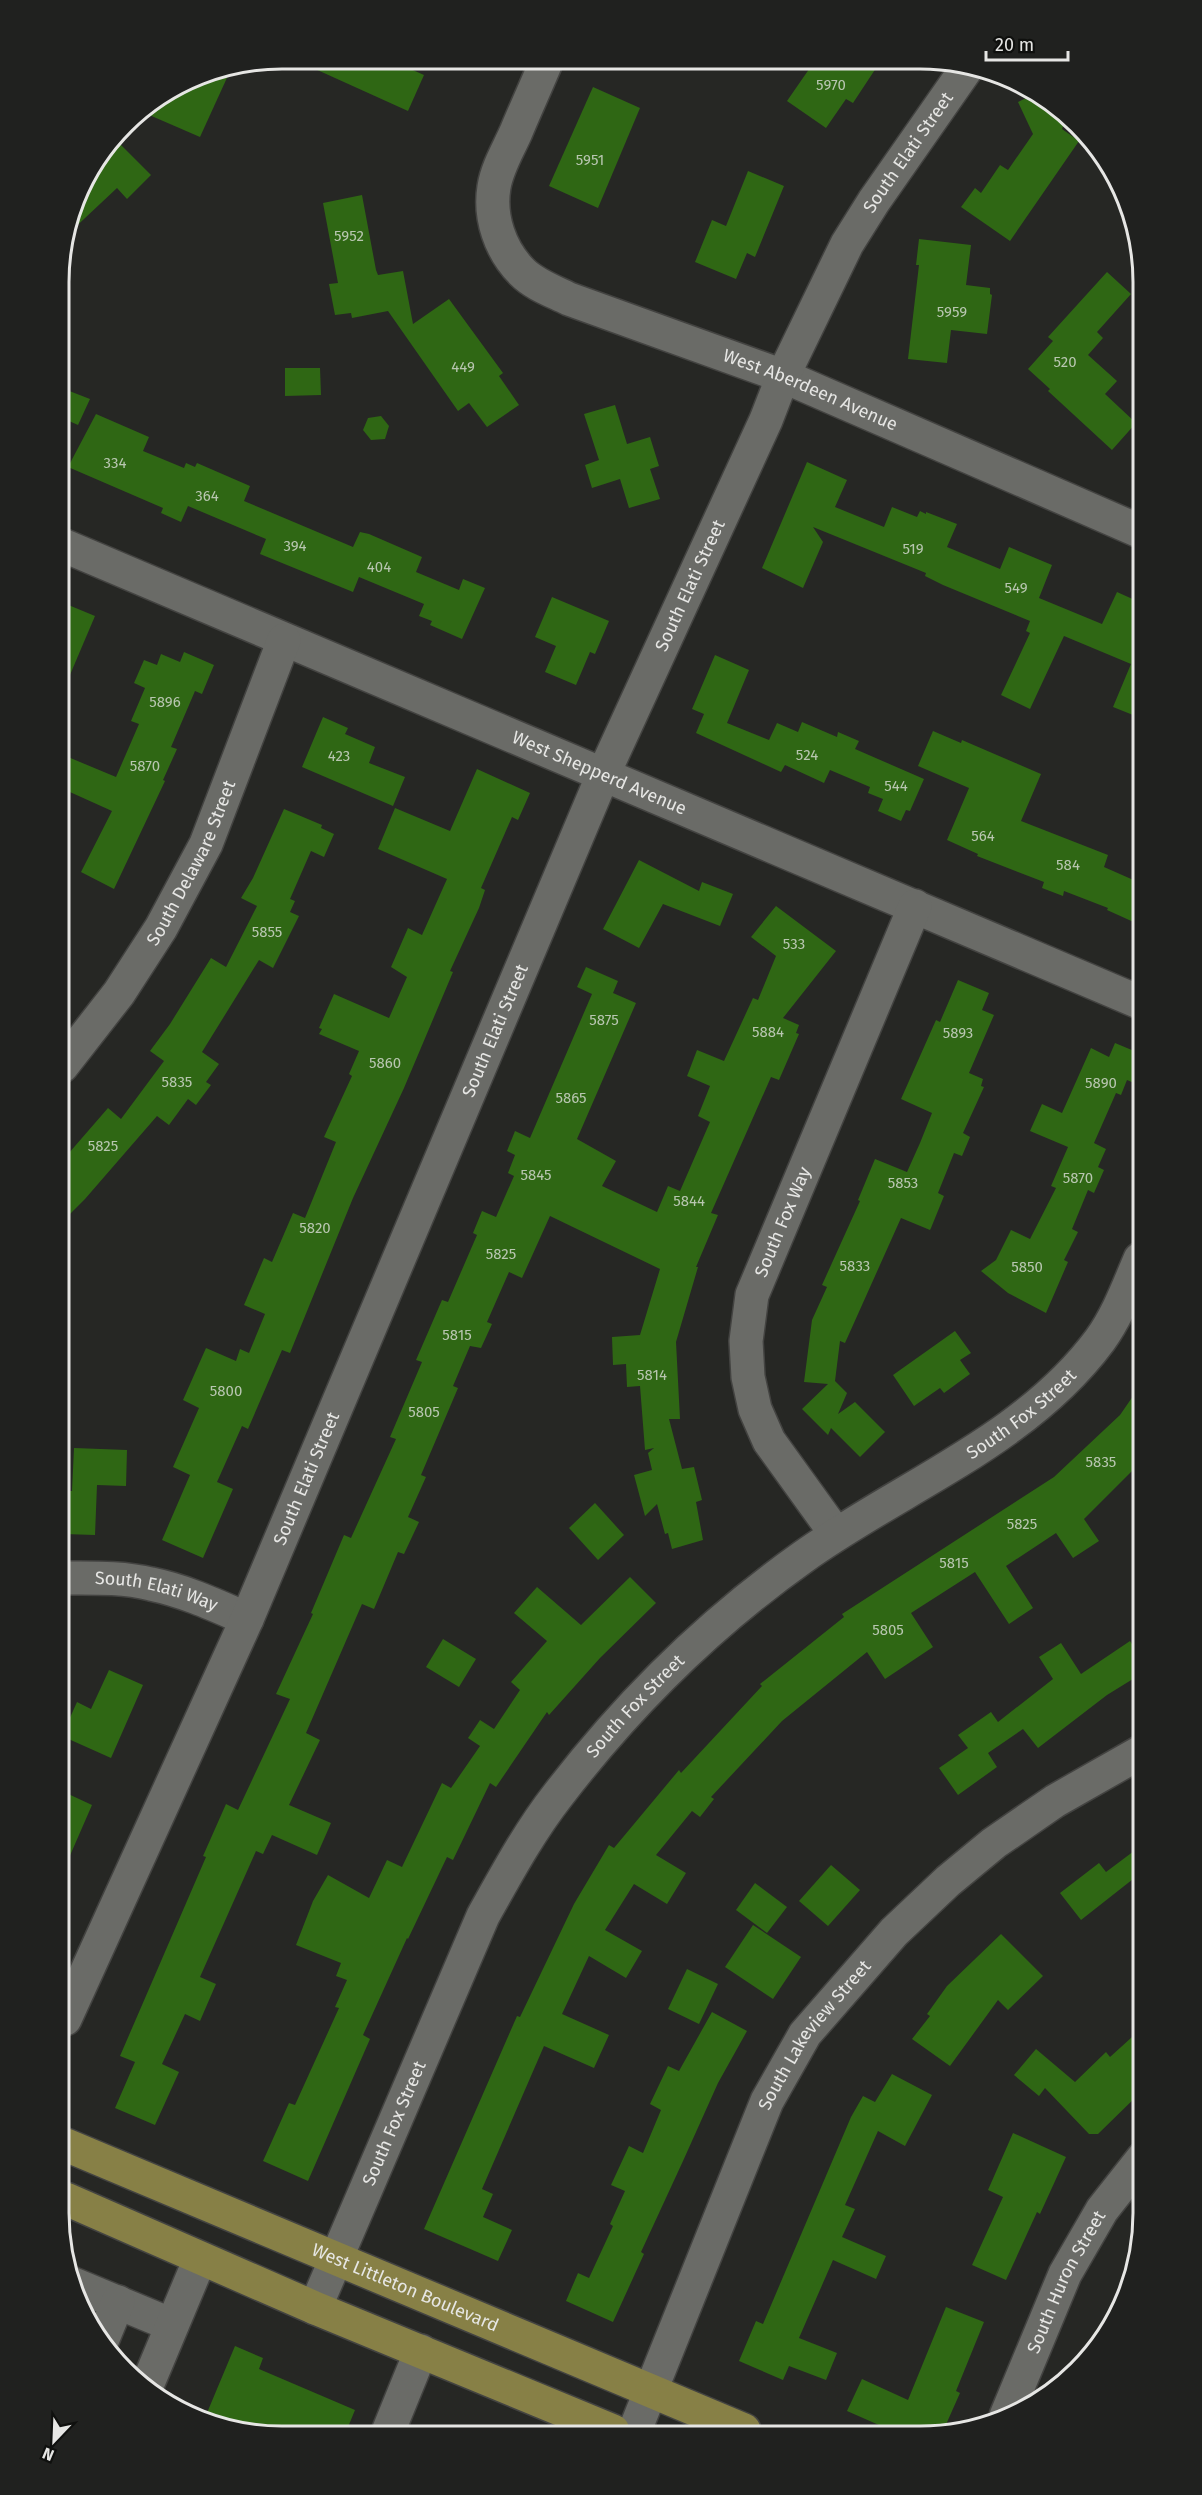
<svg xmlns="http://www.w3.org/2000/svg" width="1202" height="2495" viewBox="0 0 1202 2495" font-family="'Fira Sans',sans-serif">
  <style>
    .building { fill: #2f6714 }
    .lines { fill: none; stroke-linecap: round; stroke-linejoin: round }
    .minor-casing { stroke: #434341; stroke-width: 36 }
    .major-casing { stroke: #434341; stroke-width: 36 }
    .minor { stroke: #6a6b67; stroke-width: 33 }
    .major { stroke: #878046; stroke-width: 33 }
    .labels { text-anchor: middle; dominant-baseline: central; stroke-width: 4.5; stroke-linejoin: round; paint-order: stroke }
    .number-label { font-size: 15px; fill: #b8c6b0 }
    .street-label { font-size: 18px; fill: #e6e6e4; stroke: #0f100e }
    .rim { fill: none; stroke: #e6e6e4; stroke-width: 3 }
  </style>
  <rect width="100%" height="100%" fill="#262724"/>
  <g class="building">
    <path d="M293,59H388L424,75L408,111Z"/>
    <path d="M814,62H880L853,103L846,99L826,128L787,101Z"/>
    <path d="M231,69L200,137L140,111L197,75Z"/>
    <path d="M593,87L640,108L598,208L549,186Z"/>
    <path d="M1036,93L1068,114L1062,129L1079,141L1010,241L961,207L975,188L981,193L1000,165L1008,170L1033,134L1018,102Z"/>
    <path d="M115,139L151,175L127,199L117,188L68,234L82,183Z"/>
    <path d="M748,171L784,186L755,257L747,253L736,279L695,262L712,220L726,226Z"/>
    <path d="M362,195L376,270L378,275L403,271L413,324L449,299L503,373L499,376L519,405L487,427L469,403L458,411L388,311L352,318L351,313L335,315L329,284L338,283L323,203Z"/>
    <path d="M919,239L971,245L966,285L990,288V294L992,295L987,334L951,330L947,363L908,359L919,265H916Z"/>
    <path d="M1107,272L1131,294L1097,332L1103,338L1088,355L1117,381L1105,394L1136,423L1112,450L1048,391L1050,389L1028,369L1053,341L1048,337Z"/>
    <path d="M285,368H320L321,395L285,396Z"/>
    <path d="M59,387L90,399L78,425L60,417Z"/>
    <path d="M615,405L627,444L650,437L659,466L650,469L660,499L629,508L620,479L592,488L585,465L599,460L584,414Z"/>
    <path d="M96,414L149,437L143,451L184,468L186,463L195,467L197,463L250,486L244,501L353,547L360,532L369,534L422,557L416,572L459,590L463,579L485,588L462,639L430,625L432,621L419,616L424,604L359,577L353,592L260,554L266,539L188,506L181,522L161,513L163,508L68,467Z"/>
    <path d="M381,416L389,426L385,439L371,440L363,430L368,418Z"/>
    <path d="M807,462L847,480L835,507L884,527L892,507L917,517L920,511L926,514V512L957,524L947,547L1000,569L1009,547L1052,565L1039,598L1102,624L1117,592L1137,601L1138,717L1113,707L1131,664L1064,636L1030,709L1001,695L1030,633L1026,631L1030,621L943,585L925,576L926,573L813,527L823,542L803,588L762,568Z"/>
    <path d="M552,597L609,621L595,654L590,652L576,685L545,672L556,646L535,637Z"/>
    <path d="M66,604L95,616L61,696L60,619Z"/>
    <path d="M184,652L214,665L202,694L195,691L171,747L177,749L163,780L165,781L114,889L81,872L112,811L61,788V756L67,759L68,757L116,777L139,724L131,721L145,688L134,683L144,660L157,665L161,654L180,662Z"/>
    <path d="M715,655L749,670L727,723L769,740L777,723L798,732L802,722L837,737L838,732L859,741L855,749L924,779L910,811L906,810L901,821L878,811L883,799L868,793L870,787L830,770L824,783L785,765L781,772L696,733L704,714L692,709Z"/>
    <path d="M323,717L348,728L345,734L375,747L369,763L405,777L393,806L302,767Z"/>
    <path d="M933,731L961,743L962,740L1041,774L1021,821L1108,855L1104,867L1138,882V924L1107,910L1108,908L1064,891L1063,896L1042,888L1044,882L977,856L978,854L947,840L969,788L918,766Z"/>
    <path d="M477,769L530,793L518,820L512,817L481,888L485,890L479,908L450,971L453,972L404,1088L353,1198L290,1353L282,1350L248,1429L242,1426L217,1482L233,1489L203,1558L162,1540L190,1475L173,1467L199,1408L183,1400L206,1348L236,1361L240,1349L249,1353L265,1314L244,1305L264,1258L272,1262L293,1213L305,1218L336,1142L324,1137L352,1076L349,1074L359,1051L319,1034L322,1029L319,1028L334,994L389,1018L407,977L391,967L408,928L422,935L447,879L378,849L395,808L450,831Z"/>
    <path d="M284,809L322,825L321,828L334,834L324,857L311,851L290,899L295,901L290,912L299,916L273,968L259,960L202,1052L219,1064L206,1082L211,1085L196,1105L188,1099L169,1125L157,1116L85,1199L62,1222V1161L108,1108L121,1119L164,1061L150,1051L170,1024L211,958L226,967L257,906L241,898L253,878Z"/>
    <path d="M639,860L699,891L702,882L733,894L720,926L663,904L639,948L603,929Z"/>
    <path d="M776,906L836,951L783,1018L799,1025L796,1033L799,1034L779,1080L771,1077L711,1213L718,1215L696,1267H698L676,1342L680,1419H669L682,1469L694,1467L702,1500L696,1502L703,1540L672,1549L668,1533L665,1534L657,1504L645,1516L634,1475L652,1470L648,1453L654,1448L645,1450L640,1386L627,1387L626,1364L613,1365L612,1337L640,1335L660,1269L550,1216L522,1278L509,1272L487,1322L492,1324L481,1348L470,1346L453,1386L458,1388L421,1475L426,1477L408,1517L419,1522L404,1554L398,1552L374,1609L362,1604L306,1733L320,1740L289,1805L331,1823L317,1855L272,1835L263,1854L256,1851L200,1977L216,1984L200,2021L185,2014L162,2064L179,2072L155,2125L115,2108L135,2062L120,2056L206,1857L203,1856L226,1804L238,1810L290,1699L276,1694L313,1614L311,1613L344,1535L351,1538L396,1439L390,1437L422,1362L416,1360L442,1300L448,1302L477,1235L473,1233L482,1211L496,1217L514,1176L508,1173L515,1155L507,1151L515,1131L530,1138L592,994L577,987L586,967L618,981L613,993L636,1003L577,1139L616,1161L602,1186L657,1212L668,1186L680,1191L710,1122L698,1116L710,1086L687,1076L689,1071L697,1050L724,1061L753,998L758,1000L776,956L751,937Z"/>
    <path d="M958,980L989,993L982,1010L994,1015L969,1073L983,1079L981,1086L984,1087L963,1133L970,1137L962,1156L954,1153L938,1193L944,1196L931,1228L930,1230L901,1218L845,1343L840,1341L835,1381L847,1393L838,1414L855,1402L885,1432L860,1457L831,1428L828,1435L802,1409L828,1384L804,1382L812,1320L827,1287L822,1285L860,1201L858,1200L875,1159L907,1172L920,1143L932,1113L901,1099L936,1020L940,1022Z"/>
    <path d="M1115,1043L1139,1053V1085L1127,1080L1121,1095L1116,1093L1094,1143L1106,1149L1098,1167L1104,1170L1094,1193L1088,1190L1072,1229L1078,1232L1064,1260L1068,1262L1046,1313L1008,1293L981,1271L996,1260L1011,1230L1030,1239L1056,1188L1051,1186L1068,1147L1030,1131L1042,1104L1062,1113L1091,1048L1109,1057Z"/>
    <path d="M955,1331L971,1353L960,1360L970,1374L944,1393L940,1388L914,1406L893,1375Z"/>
    <path d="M1140,1386V1463L1084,1519L1099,1541L1073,1558L1056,1533L1006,1566L1033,1608L1009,1624L975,1572L911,1613L933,1647L885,1679L867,1652L782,1721L711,1797L714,1799L700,1817L692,1811L656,1855L686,1873L667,1904L634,1884L605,1930L642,1951L626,1978L589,1956L562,2014L609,2035L594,2068L544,2046L482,2189L493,2194L483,2217L512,2230L498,2261L424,2229L517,2016L520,2017L574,1904L609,1845L614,1848L679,1770L681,1773L762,1686L760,1684L844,1617L842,1614L1054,1477L1120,1415Z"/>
    <path d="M74,1448L127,1450L126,1486L97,1485L95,1535L64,1534L63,1491H72Z"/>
    <path d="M595,1503L624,1535L598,1560L569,1528Z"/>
    <path d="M630,1577L656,1603L600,1658L549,1715L547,1712L496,1787L490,1783L453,1860L447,1857L408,1939L407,1938L363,2035L370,2039L308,2181L263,2161L289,2103L295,2105L339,2008L335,2007L347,1980L336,1976L341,1963L296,1945L313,1901L328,1875L369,1898L387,1860L402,1867L442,1783L451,1788L480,1746L468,1738L480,1720L494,1729L520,1690L511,1682L547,1641L514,1613L537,1587L581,1625Z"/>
    <path d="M443,1639L476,1659L459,1687L426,1667Z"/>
    <path d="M1130,1641L1141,1658V1674L1107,1695L1038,1748L1023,1729L988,1753L997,1767L958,1795L939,1768L968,1748L958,1735L991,1712L998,1722L1053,1679L1039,1657L1061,1643L1081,1674Z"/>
    <path d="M109,1670L143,1685L111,1758L64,1737V1731L77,1702L91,1709Z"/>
    <path d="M64,1792L92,1805L65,1867V1812Z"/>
    <path d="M1142,1845V1872L1081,1920L1060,1893L1099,1863L1106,1872Z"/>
    <path d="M831,1865L860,1890L828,1926L799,1901Z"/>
    <path d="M755,1883L787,1907L767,1933L736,1910Z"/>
    <path d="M753,1925L801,1957L773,1999L725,1967Z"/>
    <path d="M1001,1934L1043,1976L1008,2010L998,2000L950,2066L912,2039L930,2016L927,2014L947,1986Z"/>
    <path d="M687,1969L718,1984L699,2024L668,2009Z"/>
    <path d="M712,2012L747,2031L718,2083L683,2161L641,2252L644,2254L613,2322L566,2301L578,2273L589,2278L613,2226L610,2224L625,2191L611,2185L629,2146L643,2153L661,2110L650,2104L668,2066L679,2071Z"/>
    <path d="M1142,2028L1143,2090L1098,2134H1089L1045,2088L1039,2096L1014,2075L1036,2049L1075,2082L1106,2052L1110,2057Z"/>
    <path d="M892,2074L932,2095L905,2146L878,2131L845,2205L855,2209L842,2237L886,2256L876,2279L833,2260L799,2338L837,2353L826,2380L789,2366L783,2380L739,2361L756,2321L763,2324L851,2117L863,2096L875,2102Z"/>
    <path d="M1013,2133L1066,2157L1040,2214L1037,2212L1006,2280L972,2265L1003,2197L988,2190Z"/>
    <path d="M946,2307L984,2322L956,2391L960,2393L944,2429H888L847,2411L862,2379L908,2400Z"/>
    <path d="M235,2346L263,2358L259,2369L355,2410L346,2432H239L204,2420Z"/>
  </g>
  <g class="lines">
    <defs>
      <g id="minor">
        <path id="s1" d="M547,60C537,84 526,108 516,132C508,150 497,168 494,187C489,217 500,250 522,272C535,285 553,291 569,299L783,376L1137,530"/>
        <path id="s2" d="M60,544L1139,1002"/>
        <path id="s3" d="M62,1066L119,993L161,928L206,844L284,640"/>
        <path id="s4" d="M836,1534L769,1441L755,1409L748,1377L746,1341L752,1295L915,906"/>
        <path id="s5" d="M64,1578C93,1578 123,1577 151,1584C185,1591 215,1605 247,1619"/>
        <path id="s6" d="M65,2019L247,1619L603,775L766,420L783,376L847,244L874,201L969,65"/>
        <path d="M71,2283L172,2325"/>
        <path id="s7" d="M315,2308L483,1916C506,1875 529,1832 558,1795C627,1705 710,1623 803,1557C902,1486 1025,1441 1100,1340C1118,1315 1128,1287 1140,1259"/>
        <path d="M102,2341L118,2302"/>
        <path d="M146,2388L200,2259"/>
        <path id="s8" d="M1006,2416L1065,2274L1102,2210L1143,2158"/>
        <path id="s9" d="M635,2430L767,2101L805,2034L894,1932L948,1881L994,1843L1055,1801L1141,1752"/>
        <path d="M388,2432L421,2351"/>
      </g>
      <g id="major">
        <path id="s10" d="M66,2145L744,2430"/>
        <path d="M66,2199L315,2308L613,2431"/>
      </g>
    </defs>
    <use href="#minor" class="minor-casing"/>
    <use href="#major" class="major-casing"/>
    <use href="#minor" class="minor"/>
    <use href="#major" class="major"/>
  </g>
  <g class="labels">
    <g class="number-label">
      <text x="831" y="85">5970</text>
      <text x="590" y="160">5951</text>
      <text x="349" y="236">5952</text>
      <text x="952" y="312">5959</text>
      <text x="1065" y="362">520</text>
      <text x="463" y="367">449</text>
      <text x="115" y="463">334</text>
      <text x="207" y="496">364</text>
      <text x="295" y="546">394</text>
      <text x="913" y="549">519</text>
      <text x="379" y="567">404</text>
      <text x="1016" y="588">549</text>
      <text x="165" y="702">5896</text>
      <text x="807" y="755">524</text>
      <text x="339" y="756">423</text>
      <text x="145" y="766">5870</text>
      <text x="896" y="786">544</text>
      <text x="983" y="836">564</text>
      <text x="1068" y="865">584</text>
      <text x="267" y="932">5855</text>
      <text x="794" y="944">533</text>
      <text x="604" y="1020">5875</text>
      <text x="768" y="1032">5884</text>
      <text x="958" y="1033">5893</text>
      <text x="385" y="1063">5860</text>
      <text x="177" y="1082">5835</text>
      <text x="1101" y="1083">5890</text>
      <text x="571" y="1098">5865</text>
      <text x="103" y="1146">5825</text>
      <text x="536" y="1175">5845</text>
      <text x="1078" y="1178">5870</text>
      <text x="903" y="1183">5853</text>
      <text x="689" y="1201">5844</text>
      <text x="315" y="1228">5820</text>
      <text x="501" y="1254">5825</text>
      <text x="855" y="1266">5833</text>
      <text x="1027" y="1267">5850</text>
      <text x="457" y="1335">5815</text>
      <text x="652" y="1375">5814</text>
      <text x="226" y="1391">5800</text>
      <text x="424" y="1412">5805</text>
      <text x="1101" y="1462">5835</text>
      <text x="1022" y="1524">5825</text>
      <text x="954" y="1563">5815</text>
      <text x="888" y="1630">5805</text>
    </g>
    <g class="street-label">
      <text stroke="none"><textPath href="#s6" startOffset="2050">South Elati Street</textPath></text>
      <text stroke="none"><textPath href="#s1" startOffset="543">West Aberdeen Avenue</textPath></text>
      <text stroke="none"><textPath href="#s6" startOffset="1564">South Elati Street</textPath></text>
      <text stroke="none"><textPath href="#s2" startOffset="586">West Shepperd Avenue</textPath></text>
      <text stroke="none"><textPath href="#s3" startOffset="242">South Delaware Street</textPath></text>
      <text stroke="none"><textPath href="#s6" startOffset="1078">South Elati Street</textPath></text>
      <text stroke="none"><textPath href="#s4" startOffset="344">South Fox Way</textPath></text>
      <text stroke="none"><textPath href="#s7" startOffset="1173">South Fox Street</textPath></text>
      <text stroke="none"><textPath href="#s6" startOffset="592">South Elati Street</textPath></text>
      <text stroke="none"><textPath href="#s5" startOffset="94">South Elati Way</textPath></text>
      <text stroke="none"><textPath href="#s7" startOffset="687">South Fox Street</textPath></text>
      <text stroke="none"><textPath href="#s9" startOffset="436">South Lakeview Street</textPath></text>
      <text stroke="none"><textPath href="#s7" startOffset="201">South Fox Street</textPath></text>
      <text stroke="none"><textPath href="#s8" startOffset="147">South Huron Street</textPath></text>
      <text stroke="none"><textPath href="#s10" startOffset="368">West Littleton Boulevard</textPath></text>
    </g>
  </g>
  <path d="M0 0H1202V2495H0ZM282 69H920A213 213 0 0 1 1133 282V2213A213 213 0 0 1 920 2426H282A213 213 0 0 1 69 2213V282A213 213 0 0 1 282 69Z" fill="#20211f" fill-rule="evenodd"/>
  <path class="rim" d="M282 69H920A213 213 0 0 1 1133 282V2213A213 213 0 0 1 920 2426H282A213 213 0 0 1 69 2213V282A213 213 0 0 1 282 69Z"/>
  <g transform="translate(54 2441) rotate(203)" stroke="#0f100e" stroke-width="4.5" paint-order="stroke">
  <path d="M0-4.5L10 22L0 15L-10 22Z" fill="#e6e6e4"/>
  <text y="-9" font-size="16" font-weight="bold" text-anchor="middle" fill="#e6e6e4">N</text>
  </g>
  <path d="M986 51v9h82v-9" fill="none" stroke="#e6e6e4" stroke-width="3"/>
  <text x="995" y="51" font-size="18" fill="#e6e6e4" stroke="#0f100e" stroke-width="4.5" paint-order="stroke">20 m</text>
</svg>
